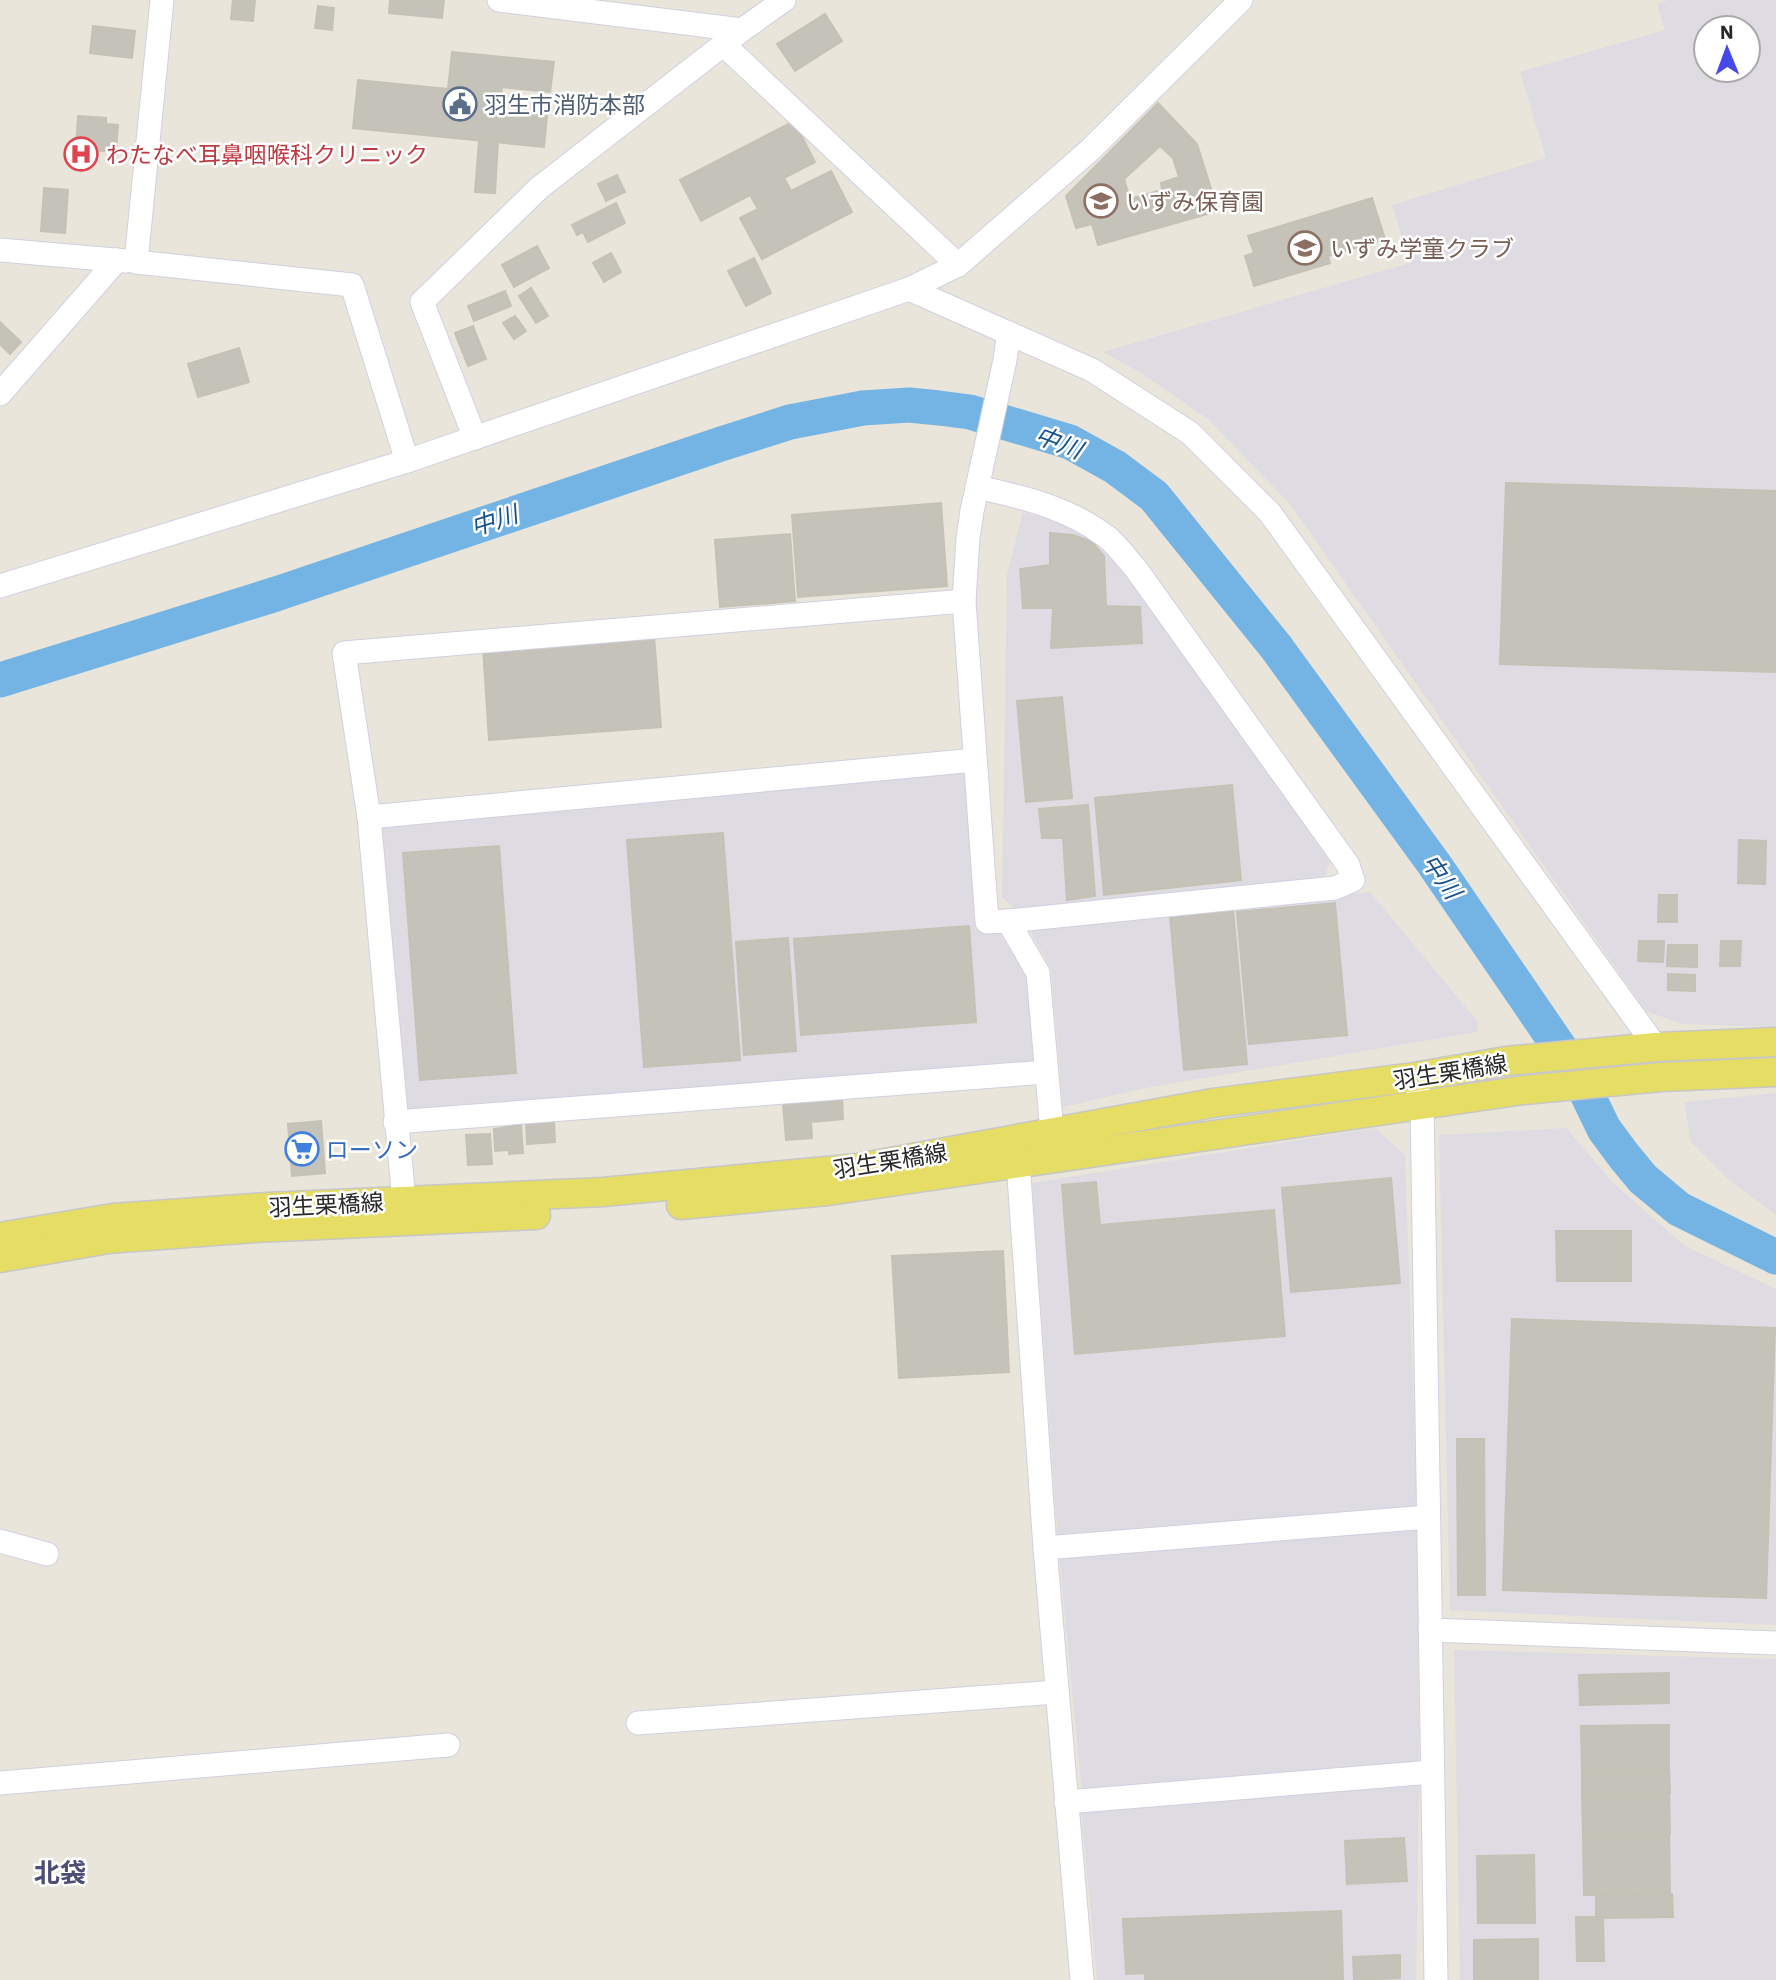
<svg xmlns="http://www.w3.org/2000/svg" width="1776" height="1980" viewBox="0 0 1776 1980" font-family="'IBM Plex Sans','Noto Sans JP',sans-serif">
  <style>
    .industrial { fill: #dedbe2; fill-rule: evenodd }
    .lines { fill: none; stroke-linecap: round; stroke-linejoin: round }
    .river { stroke: #74b4e5; stroke-width: 35 }
    .building { fill: #c5c3b9; stroke: #c4c1b5; stroke-width: 2; fill-rule: evenodd }
    .minor-casing { stroke: #d0d0e0; stroke-width: 25 }
    .major-casing { stroke: #c7c7c7; stroke-width: 31 }
    .minor { stroke: #fff; stroke-width: 23 }
    .major { stroke: #e5dd64; stroke-width: 28 }
    .labels { text-anchor: middle; dominant-baseline: central; stroke-width: 5; stroke-linejoin: round; paint-order: stroke }
    .service-label { font-size: 23px; fill: #4e5e75; stroke: #fff; text-anchor: start }
    .health-label { font-size: 23px; fill: #be3a42; stroke: #fff; text-anchor: start }
    .education-label { font-size: 23px; fill: #785e54; stroke: #fff; text-anchor: start }
    .street-label { font-size: 23px; fill: #282828; stroke: #fff }
    .shop-label { font-size: 23px; fill: #366cbe; stroke: #fff; text-anchor: start }
    .water-label { font-size: 24px; font-style: italic; fill: #17518d; stroke: #fff }
    .quarter-label { font-size: 26px; font-weight: bold; fill: #4c4d75; stroke: #fff }
  </style>
  <rect width="100%" height="100%" fill="#e9e5da"/>
  <g class="industrial">
    <path d="M1668,0H1776V1027L1682,1024L1646,1011L1290,504L1209,420L1143,374L1103,352L1410,263L1392,205L1546,158L1520,72L1665,30L1657,4ZM1706,28H1748V70H1706Z"/>
    <path d="M1023,512L1078,528L1103,545L1129,572L1330,861L1324,880L1018,912L1002,897L1007,575Z"/>
    <path d="M965,771L981,932L999,934L1026,971L1034,1062L408,1110L380,821Z"/>
    <path d="M1370,892L1478,1022L1477,1032L1145,1088L1063,1107L1051,968L1028,928Z"/>
    <path d="M1776,1093V1215L1730,1181L1690,1141L1685,1102Z"/>
    <path d="M1375,1128L1405,1155L1417,1511L1058,1540L1032,1183Z"/>
    <path d="M1566,1128L1613,1183L1685,1246L1776,1289V1625L1450,1610L1439,1135Z"/>
    <path d="M1417,1528L1419,1767L1082,1793L1059,1554Z"/>
    <path d="M1454,1650L1776,1659V1980H1460Z"/>
    <path d="M1419,1782L1416,1980H1097L1081,1810Z"/>
  </g>
  <g class="lines">
    <path class="river" d="M0,680L276,594L721,444L790,422L863,408L909,405L939,408L970,412L1070,442L1115,467L1154,496L1276,647L1434,864L1577,1073L1604,1129L1624,1156L1643,1179L1679,1209L1776,1257"/>
  </g>
  <g class="building">
    <path d="M233,0H255L253,21L231,19Z"/>
    <path d="M390,0H444L442,18L389,13Z"/>
    <path d="M318,6L334,8L332,30L315,28Z"/>
    <path d="M825,14L842,41L795,71L777,44Z"/>
    <path d="M93,26L135,31L132,58L90,53Z"/>
    <path d="M452,52L554,62L550,92L502,87L500,111L547,116L544,147L353,128L358,80L448,89Z"/>
    <path d="M1158,103L1197,144L1218,211L1098,245L1092,224L1076,228L1066,196ZM1160,146L1173,158L1179,177L1161,183L1162,190L1130,199L1124,179Z"/>
    <path d="M78,116L106,118V124L118,125L116,152L76,149Z"/>
    <path d="M794,121L815,162L784,178L791,191L831,171L852,212L762,259L740,218L758,209L750,195L701,221L680,180Z"/>
    <path d="M479,141L498,142L495,193L475,192Z"/>
    <path d="M617,175L625,192L606,201L598,184Z"/>
    <path d="M44,188L68,190L65,233L41,231Z"/>
    <path d="M1372,198L1385,239L1328,256L1330,263L1254,286L1245,256L1254,253L1248,236Z"/>
    <path d="M616,203L625,223L588,242L583,232L577,235L572,225Z"/>
    <path d="M537,246L549,268L514,287L502,265Z"/>
    <path d="M611,253L621,272L604,282L593,263Z"/>
    <path d="M754,258L771,293L746,306L728,271Z"/>
    <path d="M531,288L548,316L536,323L519,296Z"/>
    <path d="M505,291L511,306L474,321L468,306Z"/>
    <path d="M515,316L526,331L514,339L503,323Z"/>
    <path d="M0,322L21,342L10,354L0,344Z"/>
    <path d="M473,326L486,359L468,366L455,333Z"/>
    <path d="M239,348L249,382L198,397L188,364Z"/>
    <path d="M1506,483L1776,491V672L1500,664Z"/>
    <path d="M941,503L947,586L798,597L792,515Z"/>
    <path d="M1050,533L1073,535L1091,541L1104,556L1106,606L1140,607L1142,643L1051,648L1053,608H1023L1020,569L1050,565Z"/>
    <path d="M790,534L795,601L720,607L715,540Z"/>
    <path d="M654,635L661,727L489,740L483,648Z"/>
    <path d="M1062,697L1072,798L1026,802L1017,701Z"/>
    <path d="M1232,785L1241,880L1104,895L1095,798Z"/>
    <path d="M1088,805L1095,896L1067,900L1063,838H1042L1039,809Z"/>
    <path d="M723,833L740,1060L644,1067L627,840Z"/>
    <path d="M1739,840L1766,841L1765,884L1738,883Z"/>
    <path d="M499,846L516,1073L420,1080L403,853Z"/>
    <path d="M1659,895H1677V922H1658Z"/>
    <path d="M1335,903L1347,1035L1249,1044L1237,912Z"/>
    <path d="M1233,910L1247,1064L1184,1070L1170,916Z"/>
    <path d="M969,926L976,1022L801,1035L794,939Z"/>
    <path d="M788,938L796,1051L744,1055L736,942Z"/>
    <path d="M1639,941H1664L1663,962L1638,961Z"/>
    <path d="M1721,941H1741L1740,966H1720Z"/>
    <path d="M1668,945H1697V967L1667,966Z"/>
    <path d="M1668,974L1695,975V991L1668,990Z"/>
    <path d="M842,1096L843,1119L811,1122L812,1138L786,1140L783,1104L806,1102V1098Z"/>
    <path d="M321,1121L325,1173L292,1176L288,1124Z"/>
    <path d="M554,1122L555,1142L527,1144L526,1123Z"/>
    <path d="M521,1125L523,1153L509,1154V1150L495,1151L494,1129Z"/>
    <path d="M490,1134L492,1164L468,1165L466,1135Z"/>
    <path d="M1391,1178L1400,1283L1291,1292L1282,1188Z"/>
    <path d="M1096,1182L1100,1225L1274,1210L1285,1336L1075,1354L1062,1185Z"/>
    <path d="M1556,1231H1631V1281H1557Z"/>
    <path d="M1003,1251L1009,1372L899,1378L892,1256Z"/>
    <path d="M1512,1319L1775,1328L1766,1598L1503,1590Z"/>
    <path d="M1457,1439H1484L1485,1595H1458Z"/>
    <path d="M1669,1673V1703L1580,1705L1579,1675Z"/>
    <path d="M1669,1725V1770L1582,1772L1581,1726Z"/>
    <path d="M1669,1770L1670,1793L1582,1794V1772Z"/>
    <path d="M1669,1793L1670,1834L1583,1835L1582,1794Z"/>
    <path d="M1669,1834L1670,1893L1584,1895L1583,1835Z"/>
    <path d="M1404,1838L1407,1881L1347,1884L1345,1841Z"/>
    <path d="M1534,1855L1535,1923H1478L1477,1856Z"/>
    <path d="M1672,1894L1673,1917L1596,1918V1895Z"/>
    <path d="M1341,1911L1343,1980H1145V1973L1126,1974L1123,1919Z"/>
    <path d="M1576,1917H1603L1604,1961H1577Z"/>
    <path d="M1538,1939V1980H1474V1940Z"/>
    <path d="M1400,1955V1978L1354,1980L1353,1957Z"/>
  </g>
  <g class="lines">
    <defs>
      <g id="minor">
        <path d="M162,0L136,262L352,285L407,461"/>
        <path d="M742,30L784,0"/>
        <path d="M724,45L958,265"/>
        <path d="M0,250L126,261"/>
        <path d="M909,289L1092,370L1190,433L1270,513L1656,1047"/>
        <path d="M1009,333L1005,360L972,511L968,538L964,601L987,922L1008,921L1038,973L1052,1132"/>
        <path d="M0,394L117,260"/>
        <path d="M475,438L422,302L539,188L742,30L499,0"/>
        <path d="M977,487C1023,497 1069,508 1107,537C1118,546 1127,559 1136,569L1348,865L1353,880L1335,888L1008,921"/>
        <path d="M0,586L407,461L909,289L958,265L1090,150L1241,0"/>
        <path d="M369,817L975,760"/>
        <path d="M1414,1077L1422,1104L1436,1980"/>
        <path d="M395,1122L1046,1072"/>
        <path d="M1018,1162L1045,1548L1082,1980"/>
        <path d="M404,1201L369,817L344,653L964,601"/>
        <path d="M0,1541L47,1554"/>
        <path d="M1045,1548L1428,1517"/>
        <path d="M1430,1630L1776,1643"/>
        <path d="M638,1723L1057,1692"/>
        <path d="M0,1783L448,1745"/>
        <path d="M1066,1802L1432,1772"/>
      </g>
      <g id="major">
        <path d="M681,1205L828,1191L1524,1090L1661,1077L1776,1072"/>
        <path d="M0,1237L113,1218L267,1207L603,1192L858,1168L1213,1103L1414,1077L1506,1061L1656,1047L1776,1042"/>
        <path d="M0,1258L108,1239L256,1228L536,1215"/>
      </g>
    </defs>
    <use href="#minor" class="minor-casing"/>
    <use href="#major" class="major-casing"/>
    <use href="#minor" class="minor"/>
    <use href="#major" class="major"/>
  </g>
  <defs>
    <symbol id="civic-ring" viewBox="-11 -11 22 22"><circle r="9.5" fill="#fff" stroke="#5c6f8a" stroke-width="1.5"/><path d="M-.6-6.5H3V-4.5H.6V-3L4-1V1h2V6H-6V1h2V-1L-.6-3ZM-1.2 2.5V6h2.4V2.5Z" fill="#5c6f8a"/></symbol>
    <symbol id="hospital-ring" viewBox="-11 -11 22 22"><circle r="9.5" fill="#fff" stroke="#e0444e" stroke-width="1.5"/><path d="M-5-5h3v3.5h4V-5h3V5h-3V1.5h-4V5h-3Z" fill="#e0444e"/></symbol>
    <symbol id="school-ring" viewBox="-11 -11 22 22"><circle r="9.5" fill="#fff" stroke="#8d6e63" stroke-width="1.5"/><path d="M0-5L7-2L0 1L-7-2ZM-4 1L0 2.5L4 1V4Q0 6-4 4Z" fill="#8d6e63"/></symbol>
    <symbol id="supermarket-ring" viewBox="-11 -11 22 22"><circle r="9.5" fill="#fff" stroke="#3f7fe0" stroke-width="1.5"/><path d="M-6-5.5h2.5l.6 2H6L4.5 2H-2.5L-4.4-4H-6ZM-1.5 3.2a1.3 1.3 0 1 0 .1 0ZM3 3.2a1.3 1.3 0 1 0 .1 0Z" fill="#3f7fe0"/></symbol>
  </defs>
  <g fill-rule="evenodd">
    <use href="#civic-ring" x="441" y="85" width="38" height="38"/>
    <use href="#hospital-ring" x="62" y="135" width="38" height="38"/>
    <use href="#school-ring" x="1082" y="182" width="38" height="38"/>
    <use href="#school-ring" x="1286" y="229" width="38" height="38"/>
    <use href="#supermarket-ring" x="283" y="1130" width="38" height="38"/>
  </g>
  <g class="labels">
    <g class="service-label">
      <text x="484" y="104">羽生市消防本部</text>
    </g>
    <g class="health-label">
      <text x="106" y="154">わたなべ耳鼻咽喉科クリニック</text>
    </g>
    <g class="education-label">
      <text x="1126" y="201">いずみ保育園</text>
      <text x="1330" y="248">いずみ学童クラブ</text>
    </g>
    <g class="street-label">
      <text transform="translate(1450 1071) rotate(-9)">羽生栗橋線</text>
      <text transform="translate(890 1160) rotate(-9)">羽生栗橋線</text>
      <text transform="translate(326 1204) rotate(-3)">羽生栗橋線</text>
    </g>
    <g class="shop-label">
      <text x="326" y="1149">ローソン</text>
    </g>
    <g class="water-label">
      <text transform="translate(1059 442) rotate(21)">中川</text>
      <text transform="translate(494 520) rotate(-18)">中川</text>
      <text transform="translate(1442 876) rotate(55)">中川</text>
    </g>
    <g class="quarter-label">
      <text x="60" y="1872">北袋</text>
    </g>
  </g>
  <g transform="translate(1727 49) rotate(359)"><circle r="33" fill="#ffffff" stroke="#a9a9a9" stroke-width="2"/>
  <path d="M0-5L12 26L0 18L-12 26Z" fill="#4549ec"/>
  <text y="-10" font-size="19" font-weight="bold" text-anchor="middle" fill="#282828">N</text>
  </g>
</svg>
